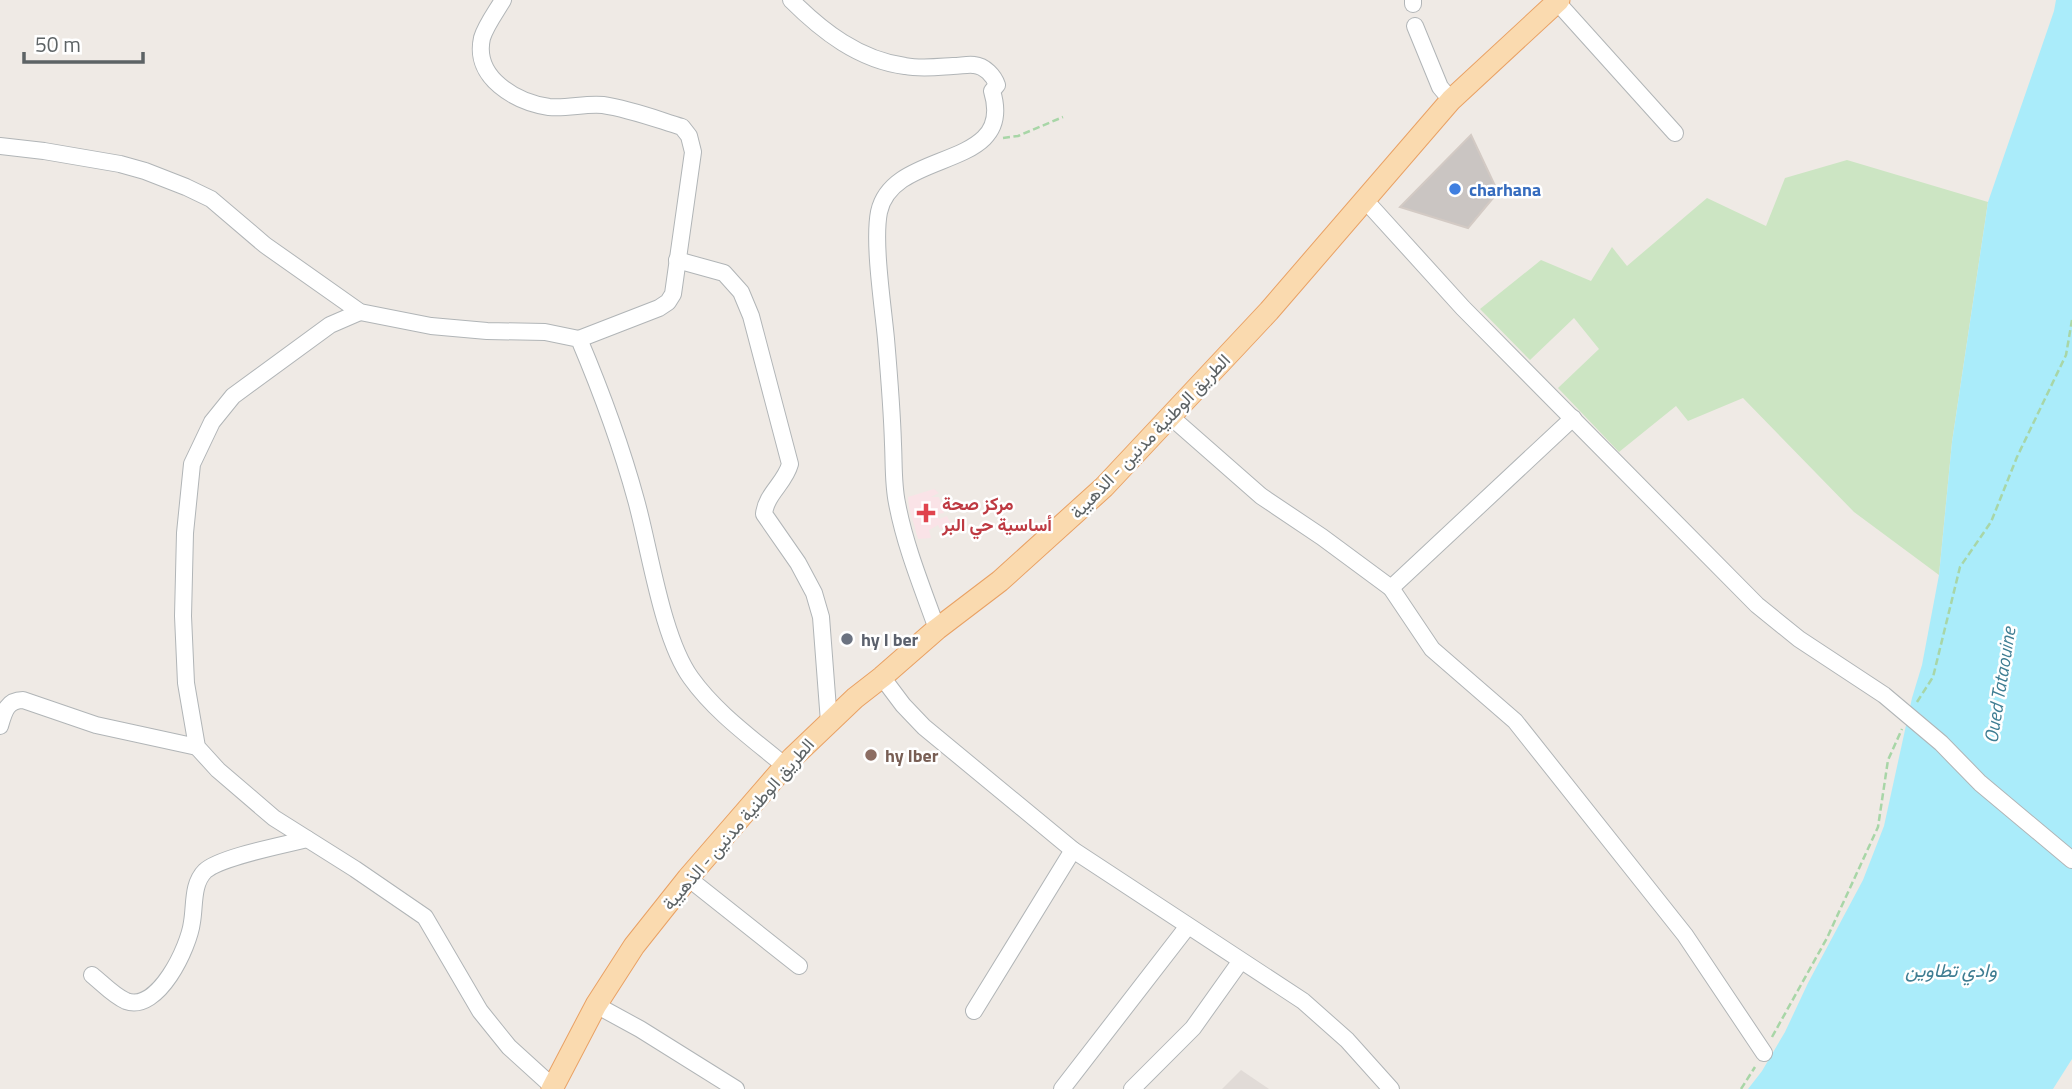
<svg xmlns="http://www.w3.org/2000/svg" width="2072" height="1089" viewBox="0 0 2072 1089" font-family="'Titillium Web',Vazirmatn,sans-serif">
  <style>
    .education { fill: #e1dbd7 }
    .medical { fill: #fae3e7 }
    .green { fill: #cce5c3 }
    .water { fill: #aaecfa }
    .building { fill: #cac5c2; stroke: #d3cac4; stroke-width: 2 }
    .lines { fill: none; stroke-linecap: round; stroke-linejoin: round }
    .minor-casing { stroke: #b1b5b7; stroke-width: 18 }
    .major-casing { stroke: #e9a164; stroke-width: 23 }
    .path { stroke: #a8d6a7; stroke-width: 2.5; stroke-dasharray: 7 3.5; stroke-linecap: butt }
    .minor { stroke: #fff; stroke-width: 16 }
    .major { stroke: #fadaaf; stroke-width: 21 }
    .shop-dot { fill: #3f7fe0; stroke: #fff; stroke-width: 2.5 }
    .health-dot { fill: #e0444e; stroke: #fff; stroke-width: 2.5 }
    .worship-dot { fill: #6b7280; stroke: #fff; stroke-width: 2.5 }
    .education-dot { fill: #8d6e63; stroke: #fff; stroke-width: 2.5 }
    .labels { text-anchor: middle; dominant-baseline: central; stroke-width: 5; stroke-linejoin: round; paint-order: stroke }
    .shop-label { font-size: 18px; font-weight: bold; fill: #366cbe; stroke: #fff; text-anchor: start }
    .street-label { font-size: 18px; fill: #5d6365; stroke: #fff }
    .health-label { font-size: 18px; font-weight: bold; fill: #be3a42; stroke: #fff; text-anchor: start }
    .worship-label { font-size: 18px; font-weight: bold; fill: #5b616d; stroke: #fff; text-anchor: start }
    .education-label { font-size: 18px; font-weight: bold; fill: #785e54; stroke: #fff; text-anchor: start }
    .water-label { font-size: 19px; font-style: italic; fill: #3e7d92; stroke: #fff }
  </style>
  <rect width="100%" height="100%" fill="#efeae5"/>
  <path class="education" d="M1241,1070L1269,1089H1222Z"/>
  <path class="medical" d="M934,489L939,493L931,497H939L944,513L938,514L939,519L947,516L951,524L940,529L938,525L929,530L931,538L918,539L909,507L908,497Z"/>
  <path class="green" d="M1847,160L1988,202L1952,442L1939,575L1854,512L1743,398L1688,421L1676,406L1619,452L1558,388L1599,349L1574,318L1530,360L1480,309L1541,260L1591,281L1612,247L1627,266L1707,198L1766,226L1785,178Z"/>
  <path class="water" d="M2056,0H2072V1059L2053,1089H1748L1762,1071L1785,1032L1808,983L1863,880L1884,826L1912,698L1922,665L1939,575L1952,442L1988,202L2054,11Z"/>
  <path class="building" d="M1471,135L1498,192L1468,228L1400,207Z"/>
  <g class="lines">
    <defs>
      <g id="minor">
        <path d="M503,0C496,12 486,25 482,38C473,78 516,102 549,107C567,109 586,103 603,105C630,109 656,119 682,127L689,136L693,152L673,294L668,302L659,308L579,339"/>
        <path d="M791,0C822,31 859,60 905,66C921,69 937,67 953,66C960,66 968,64 974,65C985,66 994,76 997,85L992,91C1017,172 893,147 879,212C873,243 883,306 886,339C889,374 892,409 893,444C894,464 893,484 897,503C905,546 922,587 937,629"/>
        <path d="M1557,2L1675,133"/>
        <path d="M1413,4V0"/>
        <path d="M1415,26L1440,87L1451,100"/>
        <path d="M0,146L44,151L120,164L145,171L186,187L211,199L265,245L360,312L431,326L487,331L545,332L579,339C601,391 621,445 636,500C650,550 662,638 691,678C716,713 753,739 785,766"/>
        <path d="M1365,200L1463,308L1757,605L1799,639L1884,695L1941,743L1980,783L2072,860"/>
        <path d="M677,260L724,273L741,292L751,316L790,464C785,483 766,494 764,514L798,563L814,593L821,617L829,722"/>
        <path d="M360,312L330,325L233,396L212,422L192,464L185,533L183,616L186,683L197,747L218,770L274,818L355,869L425,917L480,1011L509,1047L553,1087"/>
        <path d="M1171,417L1261,496L1322,537L1391,588L1432,649L1515,721L1685,935L1764,1053"/>
        <path d="M1391,588L1573,418"/>
        <path d="M882,677L903,705L924,727L1073,850L1303,1001L1347,1040L1391,1089"/>
        <path d="M0,726C4,712 7,700 23,700L96,725L197,747"/>
        <path d="M688,878L799,966"/>
        <path d="M92,975C102,983 114,996 126,1001C158,1013 189,947 192,922C195,905 192,884 205,871C220,857 284,845 307,839"/>
        <path d="M596,1005L640,1029L736,1089"/>
        <path d="M974,1011L1073,850"/>
        <path d="M1062,1089L1188,926"/>
        <path d="M1132,1089L1193,1028L1240,962"/>
      </g>
      <path id="major" d="M552,1089L596,1005L634,946L688,878L792,758L855,698L882,677L937,629L1000,581L1104,487L1269,311L1451,100L1559,0"/>
    </defs>
    <use href="#minor" class="minor-casing"/>
    <use href="#major" class="major-casing"/>
    <g class="path">
      <path d="M1003,138L1018,136L1063,117"/>
      <path d="M1917,702L1933,677L1960,567L1991,522L2017,457L2066,355L2072,320"/>
      <path d="M1772,1037L1827,938L1878,827L1888,760L1902,729"/>
      <path d="M1741,1089L1755,1067"/>
    </g>
    <use href="#minor" class="minor"/>
    <use href="#major" class="major"/>
  </g>
  <circle class="shop-dot" cx="1455" cy="189" r="7"/>
  <path class="health-dot" d="M922.5 502.5h7v7h7v7h-7v7h-7v-7h-7v-7h7z"/>
  <circle class="worship-dot" cx="847" cy="639" r="7"/>
  <circle class="education-dot" cx="871" cy="755" r="7"/>
  <g class="labels">
    <g class="shop-label">
      <text x="1469" y="189">charhana</text>
    </g>
    <g class="street-label">
      <text transform="translate(1150 436) rotate(-46)">الطريق الوطنية مدنين - الذهيبة</text>
      <text transform="translate(738 824) rotate(-49)">الطريق الوطنية مدنين - الذهيبة</text>
    </g>
    <g class="health-label">
      <text x="942" y="503">مركز صحة<tspan x="942" dy="21">أساسية حي البر</tspan></text>
    </g>
    <g class="worship-label">
      <text x="861" y="639">hy l ber</text>
    </g>
    <g class="education-label">
      <text x="885" y="755">hy lber</text>
    </g>
    <g class="water-label">
      <text transform="translate(1999 685) rotate(-81)">Oued Tataouine</text>
      <text x="1951" y="969">وادي تطاوين</text>
    </g>
  </g>
  <path d="M24 52v10h119v-10" fill="none" stroke="#5d6365" stroke-width="3.5"/>
  <text x="35" y="52" font-size="21" fill="#5d6365" stroke="#ffffff" stroke-width="5" paint-order="stroke">50 m</text>
</svg>
